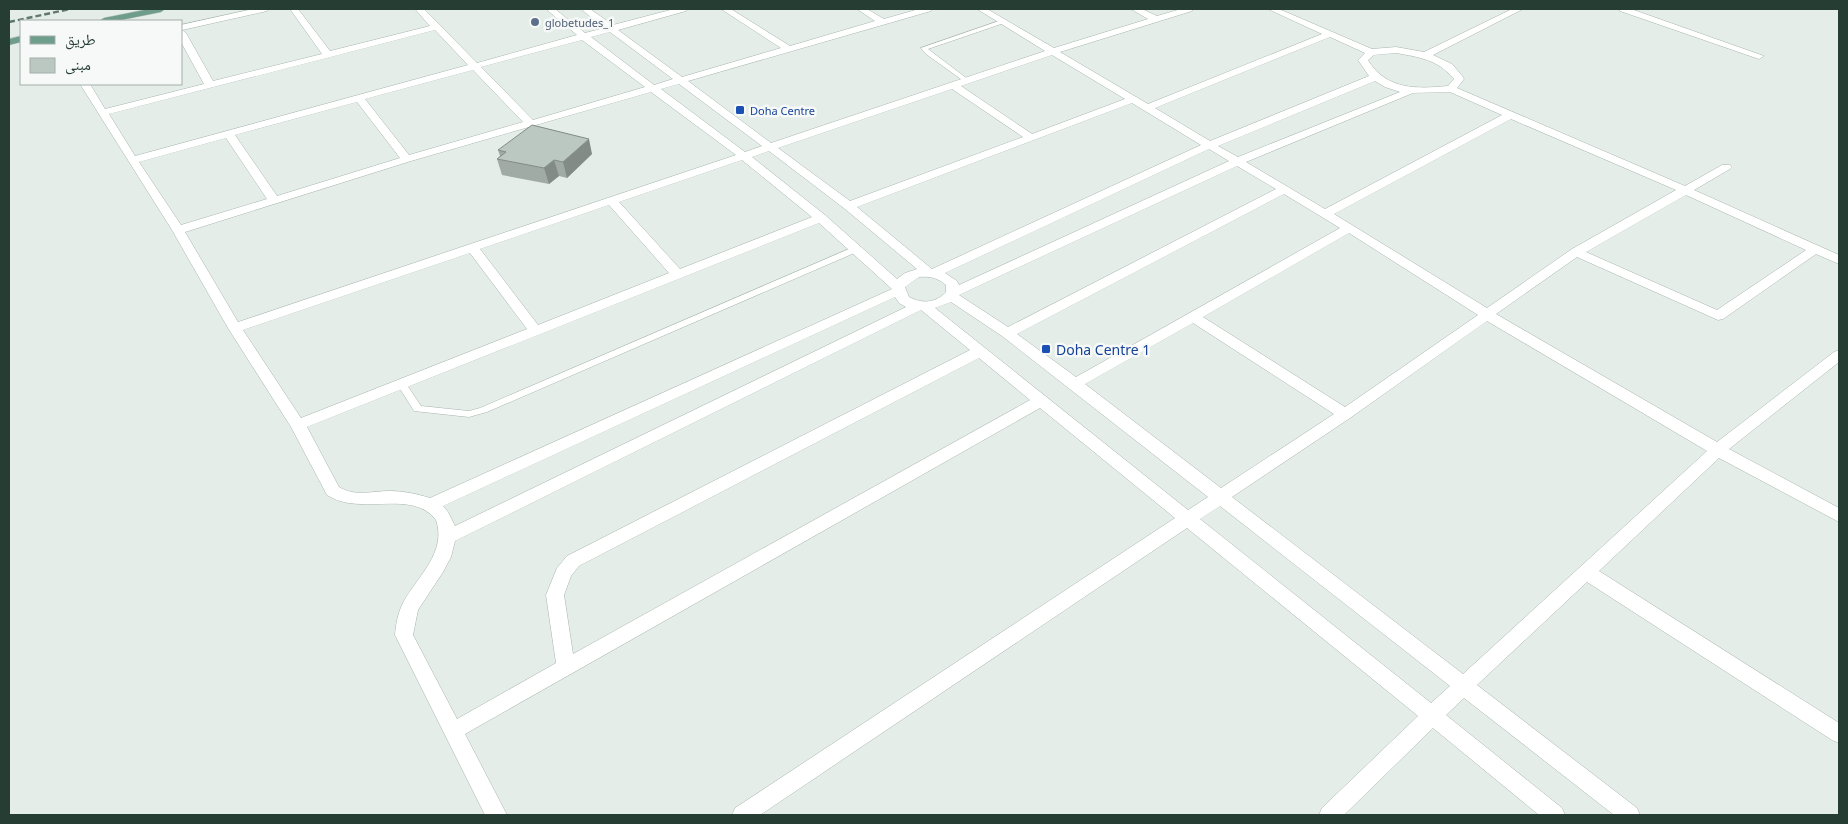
<svg xmlns="http://www.w3.org/2000/svg" width="1848" height="824" viewBox="0 0 1848 824" font-family="'Noto Sans','Noto Naskh Arabic',sans-serif">
  <style>
    .lines { fill: none; stroke-linecap: round; stroke-linejoin: round }
    .lane-casing { stroke: #a8b5ae; stroke-width: 1 }
    .street-casing { stroke: #a8b5ae; stroke-width: 1 }
    .primary-casing { stroke: #c2c9c6; stroke-width: 1 }
    .lane { fill: #fff; fill-rule: evenodd }
    .street { fill: #fff; fill-rule: evenodd }
    .primary { fill: #6f9d8b; fill-rule: evenodd }
    .rail { stroke: #61786f; stroke-width: 2.5; stroke-dasharray: 6 3; stroke-linecap: butt }
    .wall { fill: #a1aba6 }
    .shaded-wall { fill: #838b87 }
    .building { fill: #bbc7c1; stroke: #838b87 }
    .service-dot { fill: #5c6f8a; stroke: #f6f9f7; stroke-width: 2 }
    .transit-dot { fill: #1a4fb4; stroke: #f6f9f7; stroke-width: 2 }
    .labels { text-anchor: middle; dominant-baseline: central; stroke-width: 5; stroke-linejoin: round; paint-order: stroke }
    .far-service-label { font-size: 11px; fill: #4e5e75; stroke: #f6f9f7; text-anchor: start }
    .far-transit-label { font-size: 11px; fill: #164399; stroke: #f6f9f7; text-anchor: start }
    .transit-label { font-size: 14px; fill: #164399; stroke: #f6f9f7; text-anchor: start }
  </style>
  <rect width="100%" height="100%" fill="#e5ede8"/>
  <g class="lines">
    <defs>
      <g id="lane">
        <path d="M1002,20L1005,22L1004,23L928,49L969,80V82H965L926,54L921,48Z"/>
        <path d="M856,246L859,247V251L487,412L469,417L414,411L397,384L399,382H405L421,406L469,411L480,408Z"/>
      </g>
      <g id="street">
        <path d="M253,9H268L267,11L182,30L186,33L213,81L322,54L290,9H298L330,51L430,26L415,9H424L477,63L577,35L546,9H555L585,33L604,28L581,9H590L613,25L674,9H687L686,11L618,30L682,77L781,48L721,9H731L790,46L875,21L857,9H867L884,19L919,9H932L931,11L688,81L771,143L1045,51L977,9H987L1054,48L1148,19L1131,9H1142L1157,16L1181,9H1193L1192,11L1060,52L1148,104L1322,34L1268,9H1279L1372,49L1396,47L1424,52L1512,9H1523L1433,55L1452,64L1463,77L1464,79L1457,88L1685,186L1722,165H1730L1732,167L1730,169L1694,190L1839,255V264L1816,254L1723,319L1718,320L1577,257L1496,314L1717,442L1834,352L1839,350V362L1729,449L1839,508V522L1719,458L1599,571L1839,723V743L1832,740L1587,582L1477,685L1637,808L1640,815H1614L1464,698L1446,715L1562,808L1565,815H1539L1433,728L1344,815H1319L1322,808L1418,716L1187,528L760,815H732L735,808L1175,518L1040,408L465,734L507,815H485L395,635C396,623 398,612 404,601C418,576 447,552 436,520C412,488 360,517 327,495L291,427L228,328L172,230L80,84H90L105,109L204,84L181,42V25ZM435,30L468,65L135,156L109,114ZM610,32L673,79L654,85L591,37ZM1330,37L1365,53L1358,60L1369,76L1210,141L1155,108ZM582,40L645,87L533,120L481,67ZM1396,53C1419,57 1439,60 1454,79L1448,86C1417,89 1386,90 1368,60L1374,55ZM1052,55L1125,99L1032,134L961,86ZM473,70L523,122L409,155L365,99ZM1375,81L1385,87L1400,92L1238,157L1218,146ZM679,84L762,146L745,152L661,89ZM952,89L1023,137L850,201L778,148ZM651,92L736,155L238,322L185,232L411,161ZM1450,92L1502,115L1325,209L1246,162L1413,93ZM357,102L400,158L277,196L235,135ZM1132,103L1201,145L932,269L857,207ZM1511,119L1676,190L1572,249L1487,308L1334,214ZM226,138L267,199L181,225L139,162ZM1209,149L1229,161L959,285L957,281L945,273ZM769,151L845,209L917,269L905,273L897,279L825,215L752,157ZM742,160L812,217L680,269L619,202ZM1237,166L1276,189L1008,327L959,295ZM1284,194L1340,228L1076,377L1017,334ZM1686,195L1806,250L1717,310L1586,252ZM609,205L669,273L538,325L480,249ZM819,223L892,289L430,498C417,494 403,491 390,491C372,491 355,497 339,487L307,427ZM1349,233L1478,315L1345,407L1203,317ZM470,253L527,329L301,418L243,330ZM919,277C930,276 938,278 946,285V292C936,303 922,304 909,297L905,287ZM895,297L899,303L906,307L455,526L448,512L443,506ZM951,302L1002,336L1208,497L1188,510L935,308ZM921,310L970,350L567,556L557,568L546,595L556,663L457,719L413,635L418,610L443,572L451,557L455,541ZM1487,321L1707,451L1463,674L1232,497L1350,418ZM1193,323L1334,414L1221,488L1085,384ZM979,358L1030,400L573,654L564,595L571,576L579,566ZM1220,506L1450,686L1431,703L1200,519Z"/>
        <path d="M1619,9H1631L1764,56L1759,59L1756,58L1620,11Z"/>
      </g>
      <g id="primary">
        <path d="M149,9H165L161,12L116,21H99L104,18Z"/>
        <path d="M21,36V42L9,45V39Z"/>
      </g>
    </defs>
    <use href="#lane" class="lane-casing"/>
    <use href="#street" class="street-casing"/>
    <use href="#primary" class="primary-casing"/>
    <use href="#lane" class="lane"/>
    <use href="#street" class="street"/>
    <use href="#primary" class="primary"/>
    <path class="rail" d="M9,22L70,9"/>
  </g>
  <path class="wall" d="M498,150L592,154L567,178L559,176L549,184L502,175L497,159L500,156Z"/>
  <g class="shaded-wall">
    <path d="M589,139L592,154L567,178L563,162Z"/>
    <path d="M554,160L559,176L549,184L544,168Z"/>
  </g>
  <path class="building" d="M532,125L589,139L563,162L554,160L544,168L497,159L506,152L498,150Z"/>
  <circle class="service-dot" cx="535" cy="22" r="5"/>
  <g class="transit-dot">
    <rect x="735" y="105" width="10" height="10" rx="2.5"/>
    <rect x="1041" y="344" width="10" height="10" rx="2.5"/>
  </g>
  <g class="labels">
    <g class="far-service-label">
      <text x="545" y="22">globetudes_1</text>
    </g>
    <g class="far-transit-label">
      <text x="750" y="110">Doha Centre</text>
    </g>
    <g class="transit-label">
      <text x="1056" y="349">Doha Centre 1</text>
    </g>
  </g>
  <rect width="1848" height="824" fill="none" stroke="#263d34" stroke-width="20"/>
  <rect x="20" y="20" width="162" height="65" fill="#f6f9f7" stroke="#a3aea9"/>
  <rect x="30" y="36" width="25" height="8" fill="#6f9d8b" stroke="#a3aea9"/>
  <text x="65" y="45" font-size="15" fill="#263d34">طريق</text>
  <rect x="30" y="58" width="25" height="15" fill="#bbc7c1" stroke="#a3aea9"/>
  <text x="65" y="70" font-size="15" fill="#263d34">مبنى</text>
</svg>
